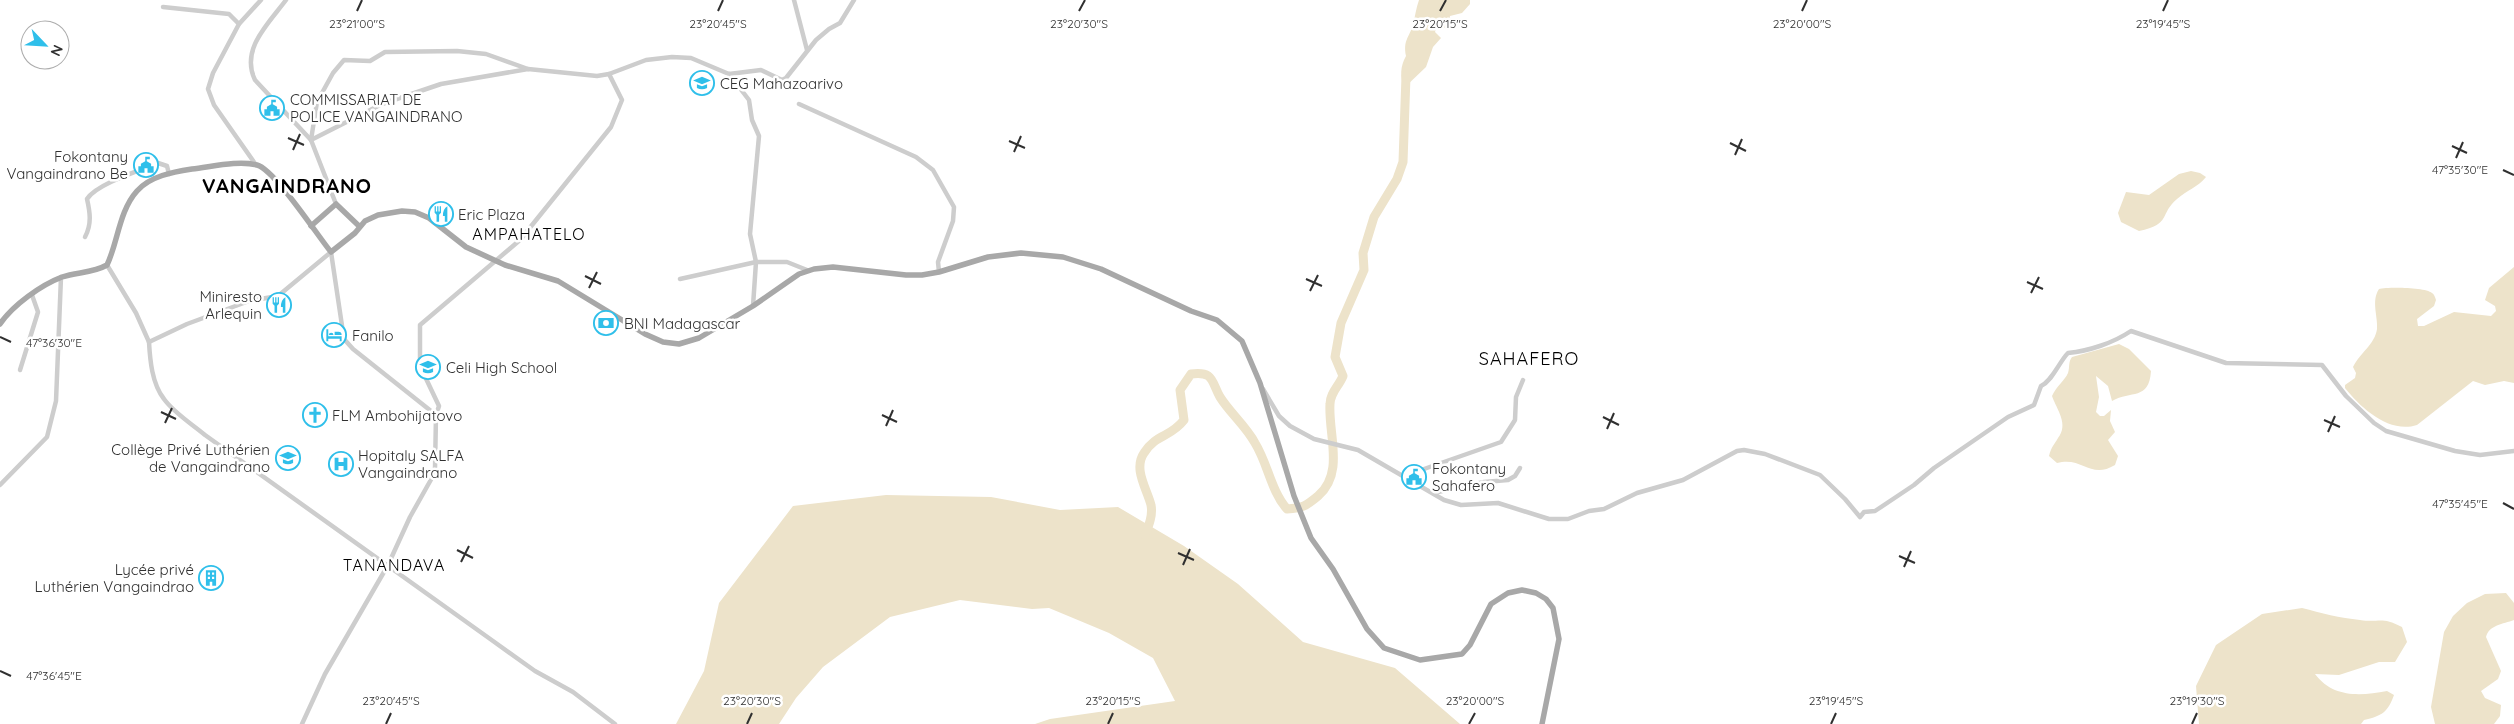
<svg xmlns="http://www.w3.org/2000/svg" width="2514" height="724" viewBox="0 0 2514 724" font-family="Quicksand,sans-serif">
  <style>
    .water { fill: #ede3ca }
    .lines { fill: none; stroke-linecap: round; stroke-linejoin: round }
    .river { stroke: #ede3ca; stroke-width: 9 }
    .minor { stroke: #cdcdcd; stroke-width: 4.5 }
    .major { stroke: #a8a8a8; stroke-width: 5.5 }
    .ticks { fill: none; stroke: #303030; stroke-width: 2 }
    .labels { text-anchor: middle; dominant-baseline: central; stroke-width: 5; stroke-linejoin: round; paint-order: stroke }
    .poi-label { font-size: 15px; fill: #303030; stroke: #fff; text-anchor: start }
    .neighbourhood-label { font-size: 16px; letter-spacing: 1px; fill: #000; stroke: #fff }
    .quarter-label { font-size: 18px; letter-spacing: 1px; fill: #000; stroke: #fff }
    .district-label { font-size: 20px; font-weight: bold; letter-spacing: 1px; fill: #000; stroke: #fff }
    .ticks-label { font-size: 12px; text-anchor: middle; fill: #303030; stroke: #fff; stroke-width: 5; stroke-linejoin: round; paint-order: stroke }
  </style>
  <rect width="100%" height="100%" fill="#fff"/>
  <g class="water">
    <path d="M1419,0H1470V4L1462,13L1450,16L1448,27L1436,29L1435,32L1441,38L1433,47L1426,67L1404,88C1400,76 1400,67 1406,56C1403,40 1409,38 1413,25C1415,17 1416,8 1419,0Z"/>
    <path d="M2191,171L2200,173L2206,177C2198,187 2187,190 2177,199C2159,214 2172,224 2139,231L2121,222L2118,213L2126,192L2149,195L2179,174Z"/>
    <path d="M2514,267V383L2504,381L2485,385L2473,381L2417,425C2389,434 2361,408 2345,388V385L2355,378L2356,373L2353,367C2360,353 2375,344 2377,329C2378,316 2371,301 2379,289C2387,287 2425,287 2432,293C2434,294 2435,297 2436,300L2434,306L2417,319L2418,326H2424L2454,312L2491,316L2496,311L2495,306L2485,300L2489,288Z"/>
    <path d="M2119,344L2129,349L2151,371C2149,401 2131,390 2112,401L2108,386L2096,376L2099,397L2096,412L2100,416H2104L2111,410L2110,421L2115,432L2108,440L2118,456L2115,465C2090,480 2083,456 2057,463L2049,456C2051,447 2054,445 2058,438C2069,424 2057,410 2052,396C2056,387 2065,380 2068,373C2070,367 2068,362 2072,357Z"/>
    <path d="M886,495L991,497L1060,510L1118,507L1184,546L1238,584L1303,642L1395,668L1460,724H1035L1050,719L1175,701L1153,658L1109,633L1049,608L1032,609L960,600L890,617L823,667L796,698L779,724H676L704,671L719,603L793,506Z"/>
    <path d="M2506,593L2514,603V620C2503,624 2489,625 2486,637L2501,671L2498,679L2481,691L2485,698L2501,705L2500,716L2494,724H2435L2431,707L2444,632L2453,616L2467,603L2485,594Z"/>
    <path d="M2302,608C2321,613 2340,618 2360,620C2380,623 2381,616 2402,627L2407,642L2395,662H2379L2339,675L2315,674C2333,698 2360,696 2387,691L2394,695C2388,712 2382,716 2364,720L2361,724H2199L2196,686L2216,645L2262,614Z"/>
  </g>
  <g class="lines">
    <path class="river" d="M1145,535C1149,525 1153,515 1151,505C1147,489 1133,469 1144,453C1157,433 1170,438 1184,420L1180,390L1191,374C1214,371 1211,381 1220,397C1230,413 1246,426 1255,443C1268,464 1271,491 1287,509C1303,508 1306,506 1318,496C1345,473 1328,434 1330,404C1330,393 1339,386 1343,376L1335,357L1341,323L1364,270L1363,253L1374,217L1397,179L1403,162L1406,76"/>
    <g class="minor">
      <path d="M286,0C269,23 240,49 255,80L311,140L336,204"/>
      <path d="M794,0L807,50"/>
      <path d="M163,7L229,14L239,24"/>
      <path d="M729,74L749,100L752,120L759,136L750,234L756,262L753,306"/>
      <path d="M799,104L916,157L933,170L954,207L953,221L938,262L939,272"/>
      <path d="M311,140L382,104L441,84L528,69L597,76L609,74L646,60L672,57L691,58L729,74L761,70L782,80L786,78L816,40L829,29L840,23L854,0"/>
      <path d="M311,140L317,102L333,73L344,60L370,61L385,52L457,51L486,54L528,69"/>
      <path d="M256,165L214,105L208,89L213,73L239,24L261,0"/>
      <path d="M85,237C92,224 90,212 87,199C96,184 141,170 158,163L167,166L169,174"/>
      <path d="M331,252L344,339L353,349L436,415"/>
      <path d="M107,265L136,313L149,342L187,324L249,301L278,296L331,252"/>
      <path d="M680,279L756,262H787L807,270"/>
      <path d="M149,342C150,360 152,384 164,399C174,413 192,424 205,435L493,641L535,671L573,692L615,724"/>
      <path d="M20,370L38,312L32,295"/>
      <path d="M1263,389L1279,416L1290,426L1314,439L1358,450L1444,500L1461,505L1498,503L1549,519H1568L1589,511L1604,509L1637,493L1683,480L1737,451L1744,450L1765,454L1820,475L1845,499L1860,517L1864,512L1875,511L1914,485L1934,468L2008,417L2034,405L2041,386C2053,380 2059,362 2068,353C2089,351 2113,343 2131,331L2226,363L2322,365L2346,396L2374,423L2386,431L2455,451L2480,455L2514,451"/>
      <path d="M1404,476L1501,442L1515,420L1516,397L1523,380"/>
      <path d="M0,485L47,437L56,401L61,277"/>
      <path d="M1433,493L1484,482L1508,480L1515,476L1520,468"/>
      <path d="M302,724L325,674L388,565L410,517L433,476L435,469L436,415L439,406L420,366V325L520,240L611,127L622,100L609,74"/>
    </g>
    <g class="major">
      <path d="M311,226L336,204L359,226"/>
      <path d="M0,324C13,305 41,285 62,277C77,272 93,273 107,265C118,242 119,211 137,191C150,176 173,172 192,169C211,167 238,160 257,165C275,170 317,235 331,252L355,233L365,221L378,215L402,211L415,212L429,218L466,247L505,265L558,281L645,334L663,342L679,344L699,338L753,306L799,274L814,269L833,267L906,275H922L939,272L988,257L1021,253L1063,257L1101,269L1191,311L1217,320L1242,341L1260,383L1294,496L1311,538L1333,569L1367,629L1384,648L1420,660L1462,654L1470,645L1491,604L1508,593L1522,590L1536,593L1546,599L1553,608L1559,639L1542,724"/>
    </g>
  </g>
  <path class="ticks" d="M357,11L362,0M718,11L723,0M1079,11L1085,0M1440,11L1446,0M1802,11L1807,0M2163,11L2168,0M288,138L304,145M1009,141L1025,148M1730,143L1746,151M2452,146L2467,153M293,150L300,134M1014,152L1021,136M1735,155L1742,139M2456,158L2463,142M2503,170L2514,175M585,276L601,284M1306,279L1322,286M2027,282L2043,289M589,288L597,272M1310,291L1318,275M2031,293L2039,277M0,337L11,342M161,412L176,419M882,415L897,422M1603,417L1619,425M2324,420L2340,427M165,423L172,408M886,426L893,410M1607,429L1614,413M2328,432L2335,416M2503,503L2514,509M457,550L473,558M1178,553L1194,560M1899,556L1915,563M461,562L469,546M1183,565L1190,549M1904,567L1911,551M0,671L11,676M386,724L391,713M747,724L752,713M1108,724L1113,713M1469,724L1475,713M1831,724L1836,713M2192,724L2197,713"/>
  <defs>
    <symbol id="school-ring" viewBox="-11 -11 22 22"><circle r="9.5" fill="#fff" stroke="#2fbfea" stroke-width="1.5"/><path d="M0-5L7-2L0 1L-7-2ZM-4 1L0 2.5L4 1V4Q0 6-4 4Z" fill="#2fbfea"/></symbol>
    <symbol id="civic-ring" viewBox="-11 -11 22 22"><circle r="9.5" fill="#fff" stroke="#2fbfea" stroke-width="1.5"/><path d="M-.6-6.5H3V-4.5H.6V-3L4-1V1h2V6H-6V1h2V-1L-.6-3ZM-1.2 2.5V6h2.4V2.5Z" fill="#2fbfea"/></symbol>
    <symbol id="restaurant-ring" viewBox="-11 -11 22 22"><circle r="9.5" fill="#fff" stroke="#2fbfea" stroke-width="1.5"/><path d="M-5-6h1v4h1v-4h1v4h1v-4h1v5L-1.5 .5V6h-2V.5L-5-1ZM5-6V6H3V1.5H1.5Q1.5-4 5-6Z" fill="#2fbfea"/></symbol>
    <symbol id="bank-ring" viewBox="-11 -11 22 22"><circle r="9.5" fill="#fff" stroke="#2fbfea" stroke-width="1.5"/><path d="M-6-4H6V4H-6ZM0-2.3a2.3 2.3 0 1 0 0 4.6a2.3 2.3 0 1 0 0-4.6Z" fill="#2fbfea"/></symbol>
    <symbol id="hotel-ring" viewBox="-11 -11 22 22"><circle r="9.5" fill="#fff" stroke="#2fbfea" stroke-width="1.5"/><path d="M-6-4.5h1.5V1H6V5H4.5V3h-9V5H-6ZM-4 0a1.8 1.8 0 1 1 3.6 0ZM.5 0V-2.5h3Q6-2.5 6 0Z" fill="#2fbfea"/></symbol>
    <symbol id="church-ring" viewBox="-11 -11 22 22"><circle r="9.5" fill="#fff" stroke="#2fbfea" stroke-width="1.5"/><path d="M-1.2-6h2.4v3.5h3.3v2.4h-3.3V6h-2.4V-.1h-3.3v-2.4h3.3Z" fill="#2fbfea"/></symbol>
    <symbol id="hospital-ring" viewBox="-11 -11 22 22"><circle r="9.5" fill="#fff" stroke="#2fbfea" stroke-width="1.5"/><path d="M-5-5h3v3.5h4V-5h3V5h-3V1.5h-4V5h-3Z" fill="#2fbfea"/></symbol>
    <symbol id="building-ring" viewBox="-11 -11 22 22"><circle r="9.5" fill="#fff" stroke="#2fbfea" stroke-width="1.5"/><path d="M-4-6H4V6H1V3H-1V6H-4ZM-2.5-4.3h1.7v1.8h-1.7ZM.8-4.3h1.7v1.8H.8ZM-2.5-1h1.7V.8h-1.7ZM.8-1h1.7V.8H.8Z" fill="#2fbfea"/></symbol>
  </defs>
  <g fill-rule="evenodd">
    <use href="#school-ring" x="688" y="69" width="28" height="28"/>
    <use href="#civic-ring" x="258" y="94" width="28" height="28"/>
    <use href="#civic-ring" x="132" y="151" width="28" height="28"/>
    <use href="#restaurant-ring" x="427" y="200" width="28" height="28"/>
    <use href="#restaurant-ring" x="265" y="291" width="28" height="28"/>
    <use href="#bank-ring" x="592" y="309" width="28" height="28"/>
    <use href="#hotel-ring" x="320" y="321" width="28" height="28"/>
    <use href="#school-ring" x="414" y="353" width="28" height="28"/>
    <use href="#church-ring" x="301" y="401" width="28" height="28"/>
    <use href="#school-ring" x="274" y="444" width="28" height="28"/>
    <use href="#hospital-ring" x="327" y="450" width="28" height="28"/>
    <use href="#civic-ring" x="1400" y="463" width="28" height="28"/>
    <use href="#building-ring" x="197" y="564" width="28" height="28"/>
  </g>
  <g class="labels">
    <g class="poi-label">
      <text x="720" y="83">CEG Mahazoarivo</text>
      <text x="290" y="99">COMMISSARIAT DE<tspan x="290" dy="17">POLICE VANGAINDRANO</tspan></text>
      <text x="128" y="156" text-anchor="end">Fokontany<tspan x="128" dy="17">Vangaindrano Be</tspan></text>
      <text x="458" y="214">Eric Plaza</text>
      <text x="262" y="296" text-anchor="end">Miniresto<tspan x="262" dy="17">Arlequin</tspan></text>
      <text x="624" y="323">BNI Madagascar</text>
      <text x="352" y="335">Fanilo</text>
      <text x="446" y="367">Celi High School</text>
      <text x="332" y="415">FLM Ambohijatovo</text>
      <text x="270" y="449" text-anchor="end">Collège Privé Luthérien<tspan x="270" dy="17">de Vangaindrano</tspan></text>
      <text x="358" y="455">Hopitaly SALFA<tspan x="358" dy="17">Vangaindrano</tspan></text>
      <text x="1432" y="468">Fokontany<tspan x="1432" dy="17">Sahafero</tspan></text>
      <text x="194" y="569" text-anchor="end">Lycée privé<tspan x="194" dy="17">Luthérien Vangaindrao</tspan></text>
    </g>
    <g class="neighbourhood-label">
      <text x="529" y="234">AMPAHATELO</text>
      <text x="394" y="565">TANANDAVA</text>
    </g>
    <g class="quarter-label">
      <text x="1529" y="358">SAHAFERO</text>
    </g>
    <g class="district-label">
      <text x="287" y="185">VANGAINDRANO</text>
    </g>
  </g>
  <g class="ticks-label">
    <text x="357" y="28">23°21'00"S</text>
    <text x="718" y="28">23°20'45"S</text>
    <text x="1079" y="28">23°20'30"S</text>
    <text x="1440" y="28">23°20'15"S</text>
    <text x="1802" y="28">23°20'00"S</text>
    <text x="2163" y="28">23°19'45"S</text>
    <text x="2460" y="174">47°35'30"E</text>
    <text x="54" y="347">47°36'30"E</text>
    <text x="2460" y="508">47°35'45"E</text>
    <text x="54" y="680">47°36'45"E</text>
    <text x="391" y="705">23°20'45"S</text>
    <text x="752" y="705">23°20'30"S</text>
    <text x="1113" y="705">23°20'15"S</text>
    <text x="1475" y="705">23°20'00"S</text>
    <text x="2197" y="705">23°19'30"S</text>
    <text x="1836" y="705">23°19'45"S</text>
  </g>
  <g transform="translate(45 45) rotate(115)"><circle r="24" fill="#ffffff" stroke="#acacac"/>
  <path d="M0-4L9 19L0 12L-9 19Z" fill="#2fbfea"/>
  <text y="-8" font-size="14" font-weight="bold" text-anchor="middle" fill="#303030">N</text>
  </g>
</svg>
